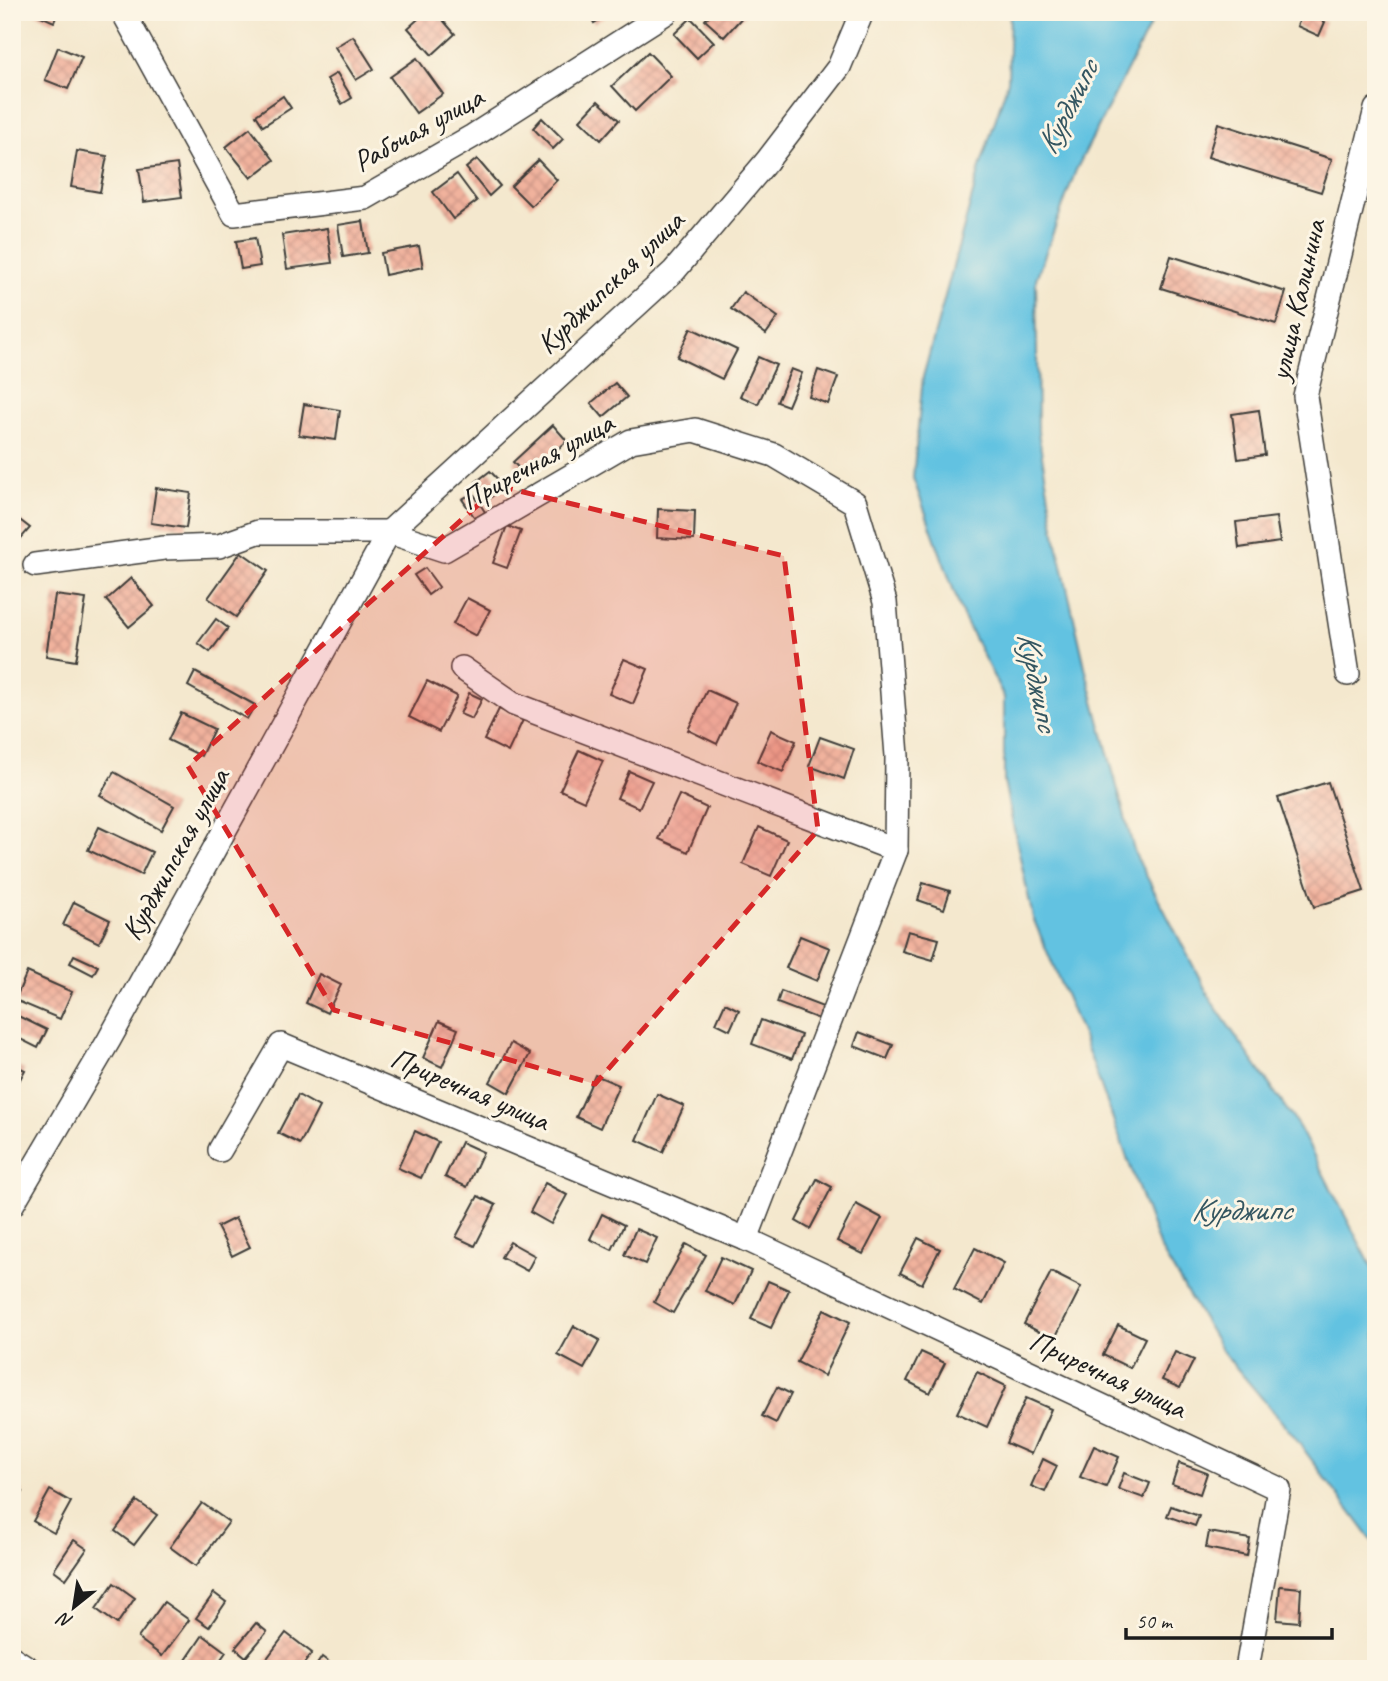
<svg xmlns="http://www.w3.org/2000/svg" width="1388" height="1681" viewBox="0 0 1388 1681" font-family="Caveat,sans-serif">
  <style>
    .water { fill: #62c2e1; stroke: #3f6f7e; stroke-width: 2 }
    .building { fill: url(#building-cross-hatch) }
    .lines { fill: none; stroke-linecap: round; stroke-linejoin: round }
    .minor-casing { stroke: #3c3b37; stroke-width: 26 }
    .minor { stroke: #fff; stroke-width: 23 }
    .marked { fill: #d62828; fill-opacity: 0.2; stroke: #d62828; stroke-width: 5; stroke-dasharray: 14 9; stroke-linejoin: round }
    .labels { text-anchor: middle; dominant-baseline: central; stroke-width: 6; stroke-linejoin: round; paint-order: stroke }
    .street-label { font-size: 30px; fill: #1c1c1c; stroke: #fcf5e5 }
    .water-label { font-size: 32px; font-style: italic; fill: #345661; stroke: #fcf5e5 }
  </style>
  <defs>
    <pattern id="building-cross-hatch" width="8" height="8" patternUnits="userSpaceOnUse" patternTransform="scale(1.75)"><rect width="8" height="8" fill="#f1b29d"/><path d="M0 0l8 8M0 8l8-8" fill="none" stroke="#ce9887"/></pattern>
  </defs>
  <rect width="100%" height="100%" fill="#fcf5e5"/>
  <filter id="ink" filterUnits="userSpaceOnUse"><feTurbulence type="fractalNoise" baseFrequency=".0143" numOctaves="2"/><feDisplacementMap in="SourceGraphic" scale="14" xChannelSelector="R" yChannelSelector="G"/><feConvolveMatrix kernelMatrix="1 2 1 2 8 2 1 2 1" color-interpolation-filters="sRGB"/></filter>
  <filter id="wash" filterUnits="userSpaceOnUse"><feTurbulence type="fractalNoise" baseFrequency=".00686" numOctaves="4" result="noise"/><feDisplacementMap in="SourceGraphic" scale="28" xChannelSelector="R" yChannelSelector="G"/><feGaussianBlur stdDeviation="1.57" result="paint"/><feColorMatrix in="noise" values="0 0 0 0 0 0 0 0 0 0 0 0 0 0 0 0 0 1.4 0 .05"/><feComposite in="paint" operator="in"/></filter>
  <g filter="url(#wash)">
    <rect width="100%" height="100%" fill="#f4e8ce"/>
    <path class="water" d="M1010,12H1157L1076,170L1036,279L1038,432L1056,539L1086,671L1135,854L1212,1002L1299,1127L1376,1275V1546L1293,1435L1223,1352L1160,1248L1083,1037L1033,918L1004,782V697L963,616L913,478L923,377L981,164L1008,81Z"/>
    <g id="blocks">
      <g class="building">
        <path d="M32,12H58L54,22Z"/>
        <path d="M426,12H436L455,34L432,55L408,28Z"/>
        <path d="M588,12H612L594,23Z"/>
        <path d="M712,12H747L724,37L705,20Z"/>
        <path d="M1303,13L1325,22L1319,36L1297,26Z"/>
        <path d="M691,18L714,42L697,58L674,34Z"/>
        <path d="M353,36L374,69L356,80L335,47Z"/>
        <path d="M58,47L82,57L68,89L45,80Z"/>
        <path d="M648,52L671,76L635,111L612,86Z"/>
        <path d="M417,58L443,94L416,113L390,77Z"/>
        <path d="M337,73L352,98L342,104L327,79Z"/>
        <path d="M283,96L291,108L263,126L256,115Z"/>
        <path d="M598,101L619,120L601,140L580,120Z"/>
        <path d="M542,118L563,139L553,149L533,128Z"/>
        <path d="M1218,123L1332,159L1321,192L1208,157Z"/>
        <path d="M250,128L274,160L251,178L226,147Z"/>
        <path d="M77,151L107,156L100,192L71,187Z"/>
        <path d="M477,159L500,186L489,196L466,168Z"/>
        <path d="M538,160L557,180L531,206L511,186Z"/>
        <path d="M177,164L182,197L144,202L139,169Z"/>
        <path d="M457,174L477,201L453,219L433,192Z"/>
        <path d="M363,221L368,253L343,257L338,225Z"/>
        <path d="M327,228L332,263L287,269L282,235Z"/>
        <path d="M255,238L260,266L241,269L236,241Z"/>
        <path d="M419,246L423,267L385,275L381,253Z"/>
        <path d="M1171,256L1286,292L1276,324L1161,288Z"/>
        <path d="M743,292L778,317L766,334L731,309Z"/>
        <path d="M691,328L737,350L722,379L677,357Z"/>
        <path d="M758,357L776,365L758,404L740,396Z"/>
        <path d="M791,369L802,373L788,406L777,402Z"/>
        <path d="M818,370L838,377L828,404L809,397Z"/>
        <path d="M615,383L627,397L603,417L591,403Z"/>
        <path d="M304,404L340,410L336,440L299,435Z"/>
        <path d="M1259,410L1265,455L1238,459L1232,414Z"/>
        <path d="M553,425L567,441L527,477L513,462Z"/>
        <path d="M490,471L504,486L490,498L476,482Z"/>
        <path d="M156,488L191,493L186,528L151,523Z"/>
        <path d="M473,493L485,512L475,518L462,499Z"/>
        <path d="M658,509L695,511L694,540L657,538Z"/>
        <path d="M12,514L30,528L16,544L12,541Z"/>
        <path d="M1276,517L1280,542L1239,548L1236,522Z"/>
        <path d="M507,526L521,531L507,568L493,563Z"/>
        <path d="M241,552L268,571L236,617L208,598Z"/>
        <path d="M425,568L439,587L428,595L414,575Z"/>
        <path d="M131,578L154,606L129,627L106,600Z"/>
        <path d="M55,595L86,599L76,661L46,656Z"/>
        <path d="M467,598L490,610L476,636L453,624Z"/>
        <path d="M216,619L228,628L210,652L198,643Z"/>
        <path d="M624,659L648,669L633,704L609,694Z"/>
        <path d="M195,672L255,705L247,719L188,686Z"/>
        <path d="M427,681L457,696L439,732L409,717Z"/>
        <path d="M707,690L736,703L717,744L688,730Z"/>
        <path d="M469,693L482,699L472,719L460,714Z"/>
        <path d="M499,709L523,720L508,752L484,740Z"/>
        <path d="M181,713L214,729L201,756L168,740Z"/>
        <path d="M771,730L796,741L783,772L757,761Z"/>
        <path d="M820,737L854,749L844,779L809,766Z"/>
        <path d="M579,750L603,761L584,801L560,790Z"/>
        <path d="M629,771L652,781L639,808L617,798Z"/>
        <path d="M114,772L174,806L161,830L100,795Z"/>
        <path d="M1328,782L1364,891L1314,907L1278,798Z"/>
        <path d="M679,795L707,808L688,852L659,839Z"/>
        <path d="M99,827L152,852L141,875L88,850Z"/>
        <path d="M759,827L787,840L771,876L743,864Z"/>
        <path d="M923,883L950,891L944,909L918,900Z"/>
        <path d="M74,902L110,920L99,943L63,925Z"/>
        <path d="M908,931L939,939L933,960L902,951Z"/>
        <path d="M800,936L830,948L817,981L786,968Z"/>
        <path d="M74,955L98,966L93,975L70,963Z"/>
        <path d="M27,972L72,992L60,1019L15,1000Z"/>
        <path d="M319,974L341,985L327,1013L306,1003Z"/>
        <path d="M781,991L823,1007L819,1019L777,1003Z"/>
        <path d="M725,1003L739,1010L730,1030L716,1023Z"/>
        <path d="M14,1014L47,1030L38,1048L12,1035Z"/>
        <path d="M761,1020L801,1035L792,1059L752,1044Z"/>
        <path d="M439,1021L458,1029L442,1067L423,1058Z"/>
        <path d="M859,1032L893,1045L887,1059L854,1046Z"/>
        <path d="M511,1043L530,1054L509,1093L490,1082Z"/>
        <path d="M12,1064L25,1070L12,1094Z"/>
        <path d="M595,1075L619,1085L600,1128L576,1117Z"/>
        <path d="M657,1094L684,1106L663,1152L637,1140Z"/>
        <path d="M298,1095L319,1107L300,1144L278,1133Z"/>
        <path d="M415,1131L438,1142L421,1178L398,1168Z"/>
        <path d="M461,1142L483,1152L467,1187L445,1177Z"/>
        <path d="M817,1179L832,1187L810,1229L796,1221Z"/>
        <path d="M545,1183L567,1195L551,1224L530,1212Z"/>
        <path d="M478,1196L496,1205L475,1246L456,1237Z"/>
        <path d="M856,1204L882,1218L863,1254L837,1241Z"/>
        <path d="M602,1214L624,1225L612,1250L590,1239Z"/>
        <path d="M235,1218L250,1247L232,1256L217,1227Z"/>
        <path d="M636,1229L657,1238L645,1264L624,1255Z"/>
        <path d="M918,1238L940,1249L922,1284L900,1273Z"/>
        <path d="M510,1242L535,1256L527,1271L501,1257Z"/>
        <path d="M686,1244L706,1255L673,1313L654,1302Z"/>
        <path d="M975,1248L1004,1263L983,1304L954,1289Z"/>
        <path d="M721,1257L751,1271L735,1305L705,1291Z"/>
        <path d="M1051,1272L1081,1287L1054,1340L1024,1324Z"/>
        <path d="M768,1281L789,1290L771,1328L751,1319Z"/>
        <path d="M824,1309L850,1322L824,1376L797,1362Z"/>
        <path d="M1118,1325L1145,1338L1130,1368L1103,1355Z"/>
        <path d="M574,1326L600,1340L584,1369L558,1355Z"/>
        <path d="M921,1352L945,1363L930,1393L907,1381Z"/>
        <path d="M1175,1352L1194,1360L1180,1388L1162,1380Z"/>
        <path d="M977,1372L1006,1386L987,1427L957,1413Z"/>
        <path d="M777,1387L791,1394L776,1423L762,1416Z"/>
        <path d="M1026,1398L1051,1409L1031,1454L1006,1443Z"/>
        <path d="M1094,1446L1119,1457L1106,1487L1080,1477Z"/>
        <path d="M1043,1459L1057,1466L1045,1492L1031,1486Z"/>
        <path d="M1179,1463L1207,1473L1200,1494L1172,1484Z"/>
        <path d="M1124,1473L1150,1483L1144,1498L1118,1489Z"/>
        <path d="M12,1484L23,1492L12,1507Z"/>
        <path d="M50,1490L71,1502L54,1533L33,1521Z"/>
        <path d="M137,1501L157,1515L134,1545L115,1531Z"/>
        <path d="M202,1503L229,1522L196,1566L170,1547Z"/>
        <path d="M1171,1506L1199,1516L1195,1526L1167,1516Z"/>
        <path d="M1209,1532L1250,1539L1247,1556L1206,1548Z"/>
        <path d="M74,1540L87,1549L66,1579L54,1570Z"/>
        <path d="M114,1583L135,1598L117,1624L96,1609Z"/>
        <path d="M1280,1586L1301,1588L1299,1622L1277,1620Z"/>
        <path d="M214,1593L226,1602L209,1627L196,1618Z"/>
        <path d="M164,1602L189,1620L162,1656L138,1638Z"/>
        <path d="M256,1623L267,1632L246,1657L235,1648Z"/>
        <path d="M286,1633L312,1653L300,1669H259Z"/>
        <path d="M203,1635L226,1652L214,1669H180Z"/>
        <path d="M322,1657L338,1669H314Z"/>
      </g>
    </g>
  </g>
  <g filter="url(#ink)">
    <use href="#blocks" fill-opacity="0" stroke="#3c3b37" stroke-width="2"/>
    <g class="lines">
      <defs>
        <g id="minor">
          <path d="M123,12L234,214L365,198L473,136L667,12"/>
          <path d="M35,565L164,548L219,546L258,532H389L444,550L631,441L695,430L774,455L855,503L885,602L897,756L896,850L746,1239"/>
          <path d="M462,668L514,704L896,850"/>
          <path d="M1348,674L1305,396L1376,109"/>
          <path d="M220,1150L281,1045L746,1239L1279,1489L1247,1669"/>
          <path d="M12,1205L109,1040L389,532L674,271L767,161L839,67L862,12"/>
          <path d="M12,1658L29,1669"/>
        </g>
      </defs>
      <use href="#minor" class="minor-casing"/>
      <use href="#minor" class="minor"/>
    </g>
  </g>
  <path class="marked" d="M499,486L784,556L818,830L595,1084L334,1010L188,766Z"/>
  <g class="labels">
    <g class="street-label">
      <text transform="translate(418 129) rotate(-29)">Рабочая улица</text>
      <text transform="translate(610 282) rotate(-44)">Курджипская улица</text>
      <text transform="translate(1297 300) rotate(-77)">улица Калинина</text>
      <text transform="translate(537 461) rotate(-29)">Приречная улица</text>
      <text transform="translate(175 854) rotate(-61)">Курджипская улица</text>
      <text transform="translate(470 1089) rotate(23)">Приречная улица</text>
      <text transform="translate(1108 1374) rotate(25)">Приречная улица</text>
    </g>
    <g class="water-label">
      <text transform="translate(1067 107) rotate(-63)">Курджипс</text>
      <text transform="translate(1038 681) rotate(78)">Курджипс</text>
      <text x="1241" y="1209">Курджипс</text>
    </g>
  </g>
  <rect width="1388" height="1681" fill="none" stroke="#fcf5e5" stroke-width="42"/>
  <g transform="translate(74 1607) rotate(210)" stroke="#fcf5e5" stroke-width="5" paint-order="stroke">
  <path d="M0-5L12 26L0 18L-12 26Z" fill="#1c1c1c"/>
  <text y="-10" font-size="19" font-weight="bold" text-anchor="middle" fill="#1c1c1c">N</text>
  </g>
  <path d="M1126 1628v10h206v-10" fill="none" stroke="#1c1c1c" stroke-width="3.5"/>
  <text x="1136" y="1628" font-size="21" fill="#1c1c1c" stroke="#fcf5e5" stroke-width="5" paint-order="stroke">50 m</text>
</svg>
